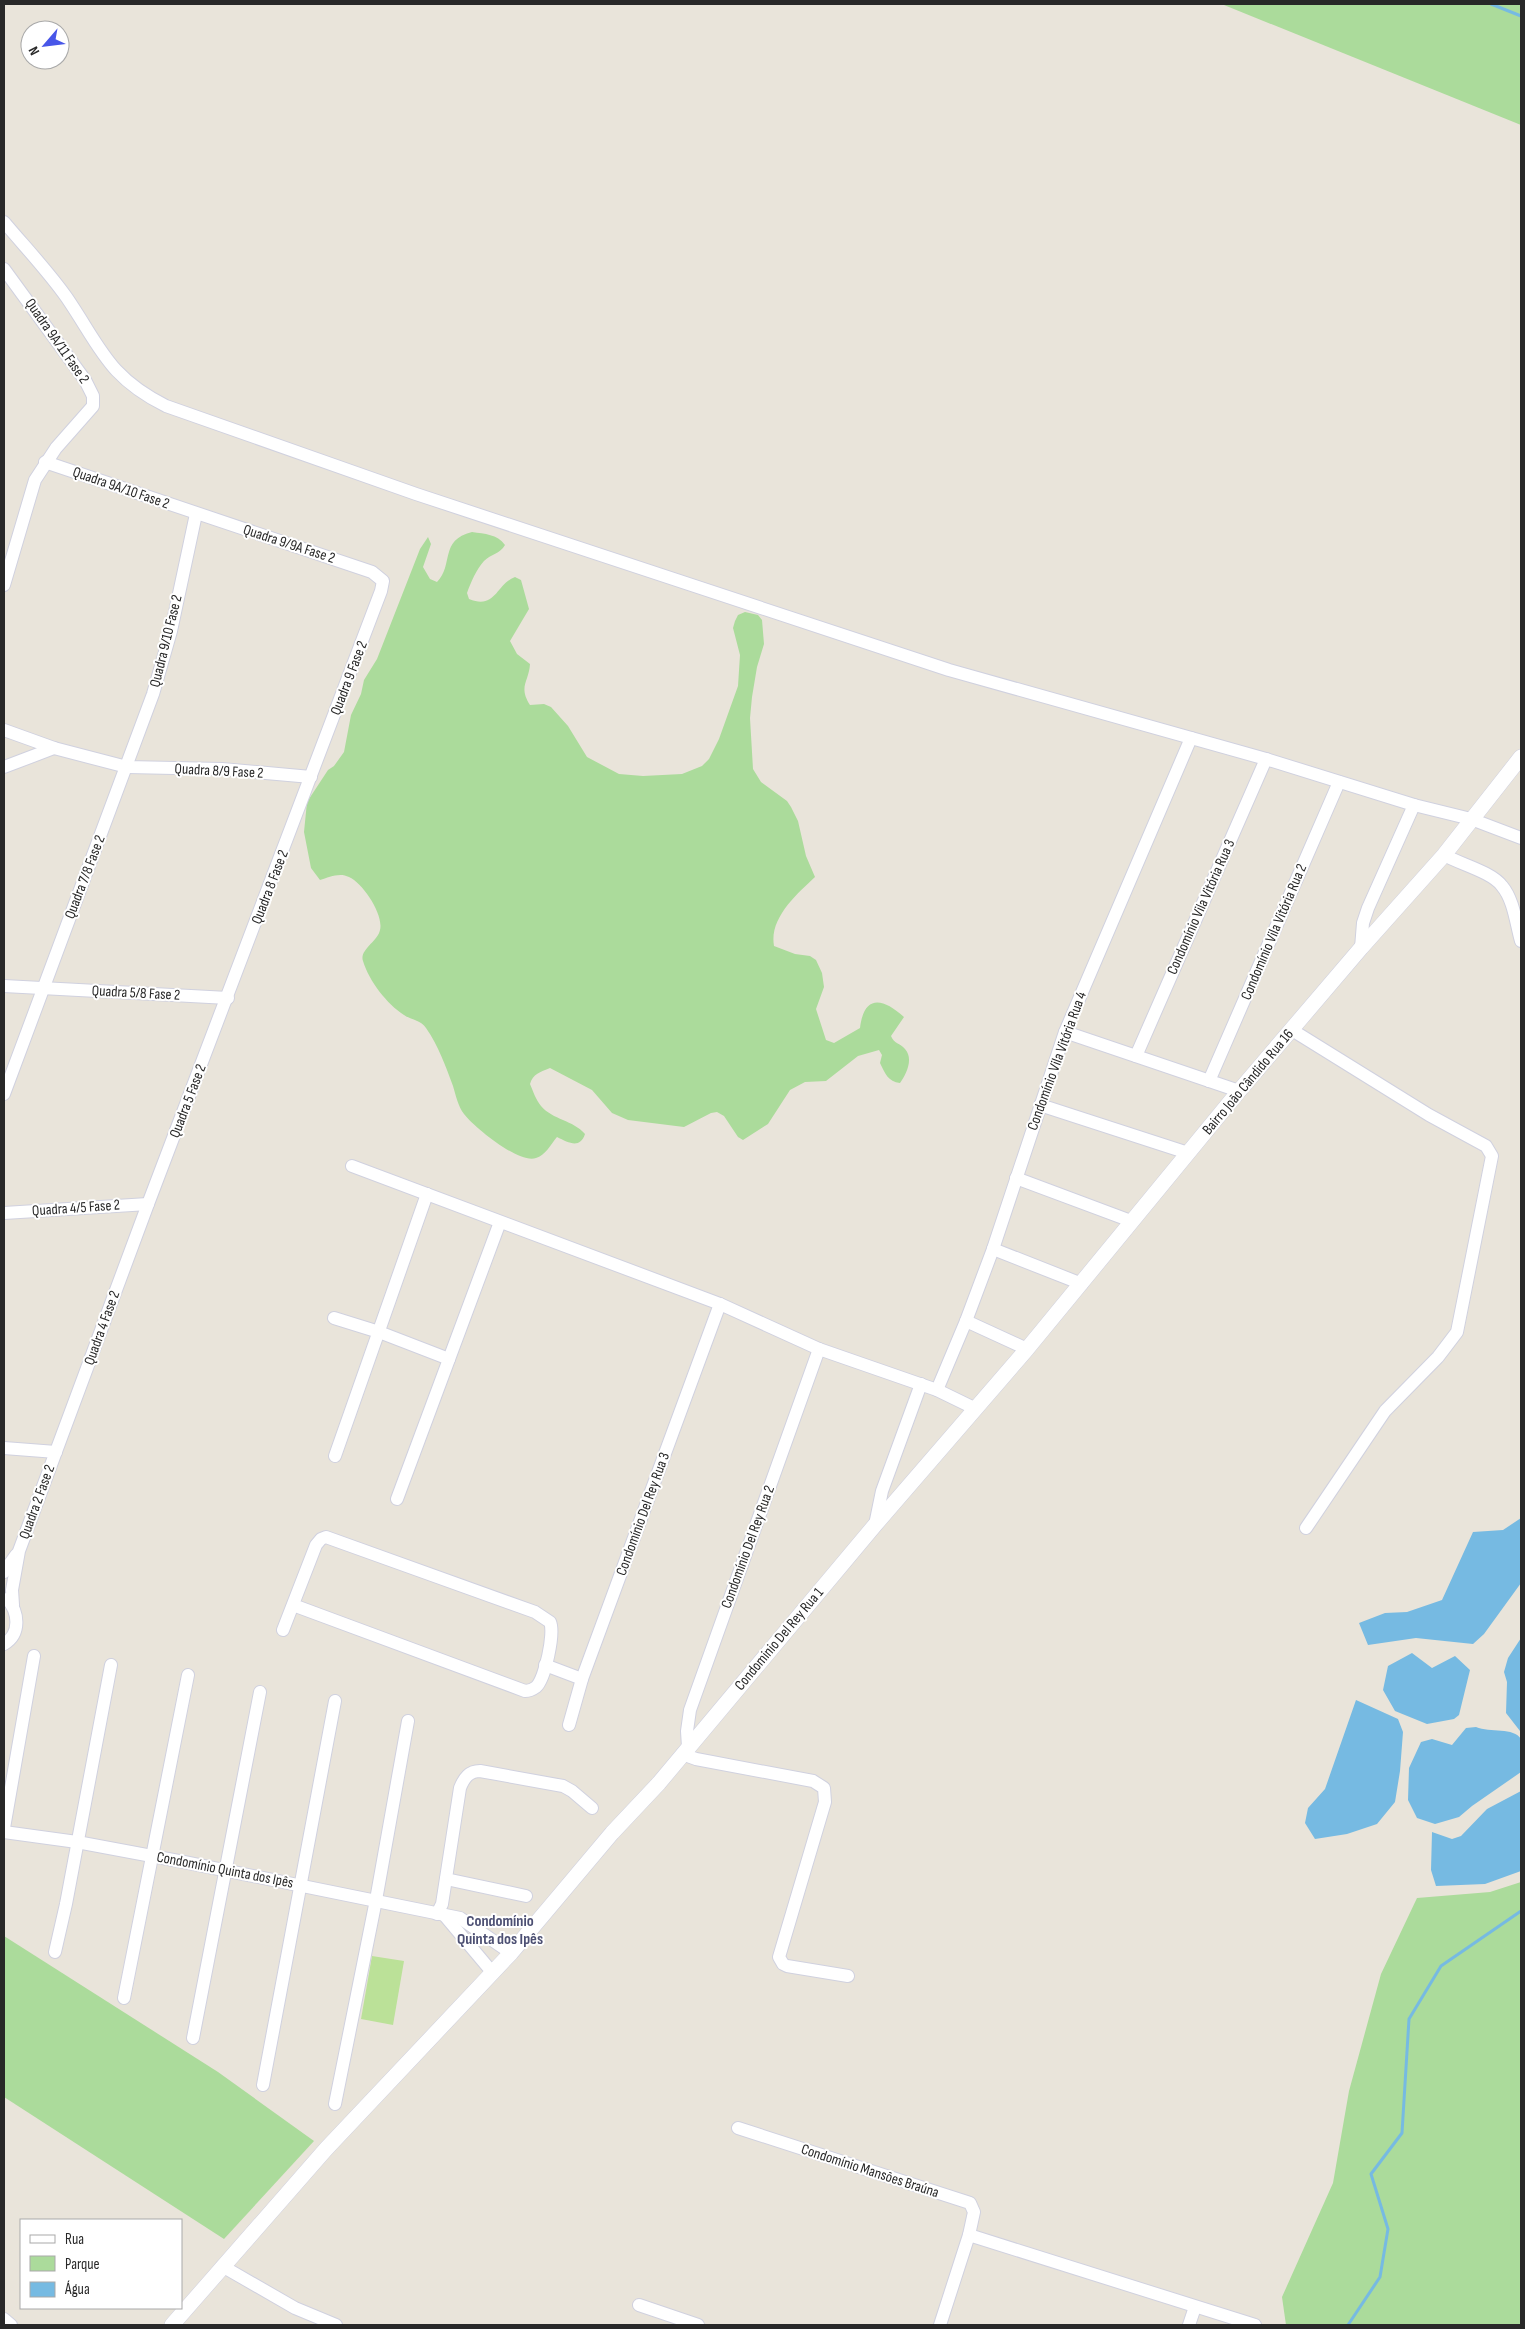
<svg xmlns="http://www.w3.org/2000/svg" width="1525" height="2329" viewBox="0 0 1525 2329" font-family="'Sofia Sans Condensed',sans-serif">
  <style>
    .green { fill: #abdb9b }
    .pitch { fill: #bbe198 }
    .water { fill: #76bae2 }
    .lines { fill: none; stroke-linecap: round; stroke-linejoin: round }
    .stream { stroke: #76bae2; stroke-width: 3 }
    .minor-casing { stroke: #d0d1df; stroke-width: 14 }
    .tertiary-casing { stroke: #d0d1df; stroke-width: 16 }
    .minor { stroke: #fff; stroke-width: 12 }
    .tertiary { stroke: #fff; stroke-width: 15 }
    .labels { text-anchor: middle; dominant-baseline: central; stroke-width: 4; stroke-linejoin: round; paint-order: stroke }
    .street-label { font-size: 15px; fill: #282828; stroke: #fff }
    .neighbourhood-label { font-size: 16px; font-weight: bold; fill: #4d5073; stroke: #fff }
  </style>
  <rect width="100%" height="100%" fill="#e9e4da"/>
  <g class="green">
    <path d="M1222,4H1521V125L1224,5Z"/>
    <path d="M472,532C485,534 497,534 505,545C500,554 491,554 484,561C476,570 471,582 467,593L469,599C496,610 496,584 515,577L521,580L529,609L510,641L517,654L530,664C529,682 518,686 530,705L544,704L551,707L568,726L587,757L619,774L643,776L682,774L702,766L709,759L719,739L738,686L740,655L733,628L735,621L738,615L745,612L758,615L762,620L764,644L757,667L752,697L750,718L753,769L761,782L787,801L791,807L798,821L806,856L815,877C797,894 769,918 774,946L795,954L810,956L816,960L822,973L824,987L816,1009L826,1040L834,1043L860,1028C864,995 882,997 904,1017L891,1036C894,1044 900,1043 905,1049C914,1059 906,1075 900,1083C888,1082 885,1073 880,1063L882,1055L879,1050L858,1056L826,1081L805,1082L790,1090L768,1124L743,1140L738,1137L724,1116L717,1112L711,1113L684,1127L628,1120L612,1113L592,1090L550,1068C540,1072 533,1074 530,1084C533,1091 536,1100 541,1106C553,1120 573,1120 585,1134C580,1149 569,1143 557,1137C551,1144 545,1156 536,1158C519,1164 475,1128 464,1114C458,1106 456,1096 453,1086C446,1067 438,1045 426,1028C421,1020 411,1020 404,1015C387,1004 369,981 363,961C359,950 378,941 380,930C384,915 363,883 349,877C340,872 329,877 320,880L311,868L304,832L307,802L328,770L334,766L344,752L351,715L361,694L364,680L377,659L420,549L428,537L431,544L423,567L430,579L437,582C454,565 439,540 472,532Z"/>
    <path d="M1521,1882V2325H1286L1282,2297L1333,2183L1349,2091L1381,1974L1417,1898L1490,1892Z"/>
    <path d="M4,1936L218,2072L314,2141L224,2239L4,2097Z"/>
  </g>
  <path class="pitch" d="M372,1956L404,1961L393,2025L361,2019Z"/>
  <g class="water">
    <path d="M1521,1518V1583L1484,1634L1473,1644L1416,1638L1368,1645L1359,1623L1385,1613L1407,1612L1442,1600L1473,1532L1503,1530Z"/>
    <path d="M1521,1638V1730L1520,1731L1506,1713L1507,1682L1504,1672L1508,1658Z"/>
    <path d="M1412,1653L1432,1668L1455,1656L1470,1670L1459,1715L1454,1719L1427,1724L1395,1711L1383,1690L1388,1666Z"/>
    <path d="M1356,1700L1398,1719L1403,1732L1400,1771L1395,1802L1377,1824L1347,1834L1315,1839L1305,1823L1308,1808L1325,1789Z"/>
    <path d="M1476,1727C1490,1733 1514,1727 1521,1739V1772L1472,1806L1459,1817L1435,1824L1417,1818L1408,1800L1409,1768L1421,1742L1432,1739L1452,1745L1466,1728Z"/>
    <path d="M1521,1791V1871L1485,1884L1436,1886L1431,1870L1432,1832L1452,1839L1461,1836L1487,1809Z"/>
  </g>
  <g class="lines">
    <g class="stream">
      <path d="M1491,4L1521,16"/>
      <path d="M1348,2325L1380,2277L1388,2229L1371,2174L1402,2133L1409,2019L1441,1966L1521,1911"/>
    </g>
    <defs>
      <g id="minor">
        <path d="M4,222C25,247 48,271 67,298C101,348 108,377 166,406L416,494L949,670L1266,759L1414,805L1471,819L1521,838"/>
        <path d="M4,269L85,380L93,396V406L56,448L35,480L4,585"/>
        <path d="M4,730L54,748L127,767L222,769L311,777"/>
        <path d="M4,767L54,748"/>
        <path d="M1444,855C1460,864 1492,872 1502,886C1514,900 1516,924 1521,941"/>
        <path d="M1361,948L1363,923L1368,908L1414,805"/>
        <path d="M4,986L228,998"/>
        <path d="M1292,1030L1429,1115L1486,1146L1492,1156L1457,1332L1438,1357L1385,1411L1306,1528"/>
        <path d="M1065,1032L1239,1091"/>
        <path d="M1136,1056L1266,759"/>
        <path d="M1209,1081L1339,782"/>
        <path d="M4,1094L153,694L171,631L196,514"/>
        <path d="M1040,1105L1188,1153"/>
        <path d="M352,1166L720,1304L819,1349L937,1390L976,1409"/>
        <path d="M1016,1178L1131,1221"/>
        <path d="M4,1213L148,1204"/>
        <path d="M993,1249L1082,1284"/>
        <path d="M334,1318L379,1332L449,1359"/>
        <path d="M966,1321L1027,1349"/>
        <path d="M937,1390L966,1321L993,1249L1065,1032L1191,738"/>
        <path d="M4,1448L56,1452"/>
        <path d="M335,1456L427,1194"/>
        <path d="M397,1499L500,1222"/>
        <path d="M875,1525L882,1491L921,1384"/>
        <path d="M4,1572L16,1555"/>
        <path d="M13,1605L12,1590L19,1551L148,1204L381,591L383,581L372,572L45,462"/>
        <path d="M283,1630L316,1545L321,1539L326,1537L535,1612L550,1622C555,1633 545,1679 536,1687C532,1690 529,1691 525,1691L293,1605"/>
        <path d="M4,1644C21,1634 19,1612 7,1599"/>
        <path d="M545,1665L582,1679"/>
        <path d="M569,1725L582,1679L720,1304"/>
        <path d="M688,1747L687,1731L690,1710L819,1349"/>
        <path d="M682,1754L696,1759L813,1781L824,1788L825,1802L779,1957L783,1964L787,1966L848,1976"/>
        <path d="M4,1828L34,1656"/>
        <path d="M4,1832L77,1842L184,1862L460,1918L511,1953"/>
        <path d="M446,1879L526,1896"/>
        <path d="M437,1914L442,1904L460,1788C464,1778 469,1771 480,1771L563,1786L572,1791L592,1808"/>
        <path d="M445,1916L492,1972"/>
        <path d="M55,1952L66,1904L111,1665"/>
        <path d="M124,1998L188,1675"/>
        <path d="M193,2038L260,1692"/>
        <path d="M263,2085L335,1701"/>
        <path d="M335,2104L376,1900L408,1721"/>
        <path d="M738,2128L970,2203L974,2212L969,2235L940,2325"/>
        <path d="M969,2235L1255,2325"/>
        <path d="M222,2266L295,2308L336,2325"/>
        <path d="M639,2305L698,2325"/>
        <path d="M4,2319L11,2325"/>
        <path d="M1189,2325L1195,2307"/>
      </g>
      <path id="tertiary" d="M172,2325L326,2149L511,1953L612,1833L659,1783L875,1525L1027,1349L1239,1091L1361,948L1444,855L1521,757"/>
    </defs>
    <use href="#minor" class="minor-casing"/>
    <use href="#tertiary" class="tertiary-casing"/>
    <use href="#minor" class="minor"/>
    <use href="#tertiary" class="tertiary"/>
  </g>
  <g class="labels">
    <g class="street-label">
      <text transform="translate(57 341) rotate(55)">Quadra 9A/11 Fase 2</text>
      <text transform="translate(121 488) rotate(19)">Quadra 9A/10 Fase 2</text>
      <text transform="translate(289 544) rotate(18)">Quadra 9/9A Fase 2</text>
      <text transform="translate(166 641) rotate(-76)">Quadra 9/10 Fase 2</text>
      <text transform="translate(349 678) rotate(-69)">Quadra 9 Fase 2</text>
      <text transform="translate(219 771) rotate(3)">Quadra 8/9 Fase 2</text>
      <text transform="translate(85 877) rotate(-69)">Quadra 7/8 Fase 2</text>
      <text transform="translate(270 887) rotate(-69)">Quadra 8 Fase 2</text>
      <text transform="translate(1201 907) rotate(-66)">Condomínio Vila Vitória Rua 3</text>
      <text transform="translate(1274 932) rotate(-67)">Condomínio Vila Vitória Rua 2</text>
      <text transform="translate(136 993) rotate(3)">Quadra 5/8 Fase 2</text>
      <text transform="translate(1057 1061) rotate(-70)">Condomínio Vila Vitória Rua 4</text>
      <text transform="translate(1248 1082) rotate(-50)">Bairro João Cândido Rua 16</text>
      <text transform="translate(188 1101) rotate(-69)">Quadra 5 Fase 2</text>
      <text transform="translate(76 1208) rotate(-4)">Quadra 4/5 Fase 2</text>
      <text transform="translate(102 1328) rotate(-70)">Quadra 4 Fase 2</text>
      <text transform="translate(37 1502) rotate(-70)">Quadra 2 Fase 2</text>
      <text transform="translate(643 1514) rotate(-70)">Condomínio Del Rey Rua 3</text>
      <text transform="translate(748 1547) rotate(-70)">Condomínio Del Rey Rua 2</text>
      <text transform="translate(779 1639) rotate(-50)">Condominio Del Rey Rua 1</text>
      <text transform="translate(225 1870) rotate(11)">Condomínio Quinta dos Ipês</text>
      <text transform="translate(870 2171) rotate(18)">Condomínio Mansões Braúna</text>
    </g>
    <g class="neighbourhood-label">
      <text x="500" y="1921">Condomínio<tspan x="500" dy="18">Quinta dos Ipês</tspan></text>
    </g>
  </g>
  <rect width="1525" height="2329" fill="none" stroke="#282828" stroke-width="10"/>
  <rect x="20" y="2219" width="162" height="90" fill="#ffffff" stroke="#a9a9a9"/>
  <rect x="30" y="2235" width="25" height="8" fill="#ffffff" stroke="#a9a9a9"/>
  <text x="65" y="2244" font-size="15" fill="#282828">Rua</text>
  <rect x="30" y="2256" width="25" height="15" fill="#abdb9b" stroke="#a9a9a9"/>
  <text x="65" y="2269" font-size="15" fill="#282828">Parque</text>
  <rect x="30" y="2282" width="25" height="15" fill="#76bae2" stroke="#a9a9a9"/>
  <text x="65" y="2294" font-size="15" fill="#282828">Água</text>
  <g transform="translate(45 45) rotate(242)"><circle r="24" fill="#ffffff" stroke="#a9a9a9"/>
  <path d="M0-4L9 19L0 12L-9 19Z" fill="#4856e8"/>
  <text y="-8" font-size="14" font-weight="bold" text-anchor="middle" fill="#282828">N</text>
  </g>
</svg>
